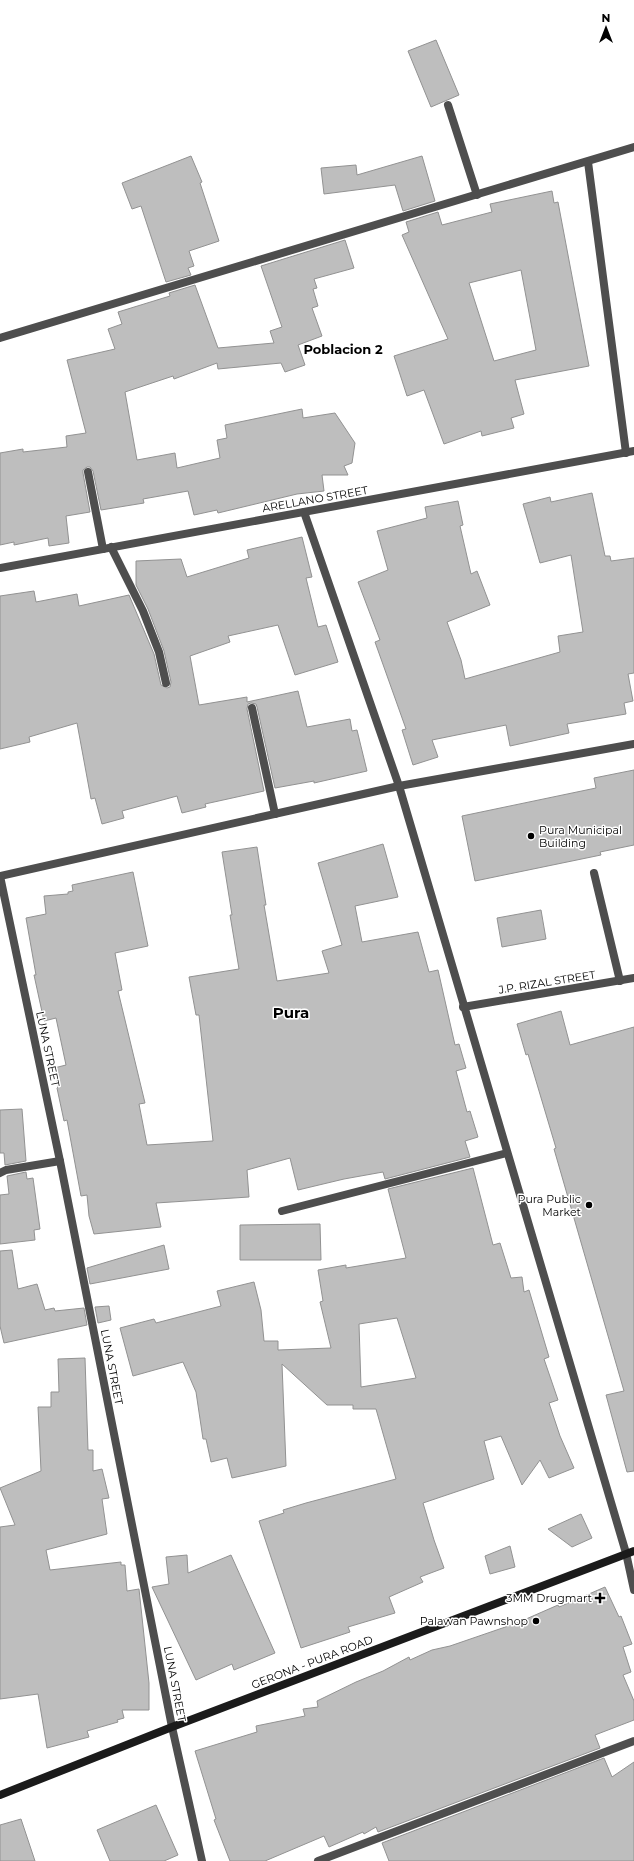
<svg xmlns="http://www.w3.org/2000/svg" width="634" height="1861" viewBox="0 0 634 1861" font-family="Montserrat,sans-serif">
  <style>
    .building { fill: #bebebe; stroke: #929292; fill-rule: evenodd }
    .lines { fill: none; stroke-linecap: round; stroke-linejoin: round }
    .lane { stroke: #4e4e4e; stroke-width: 8 }
    .street { stroke: #4e4e4e; stroke-width: 8 }
    .secondary { stroke: #1b1b1b; stroke-width: 8 }
    .poi-dot { fill: #000; stroke: #fff; stroke-width: 1.5 }
    .labels { text-anchor: middle; dominant-baseline: central; stroke-width: 3; stroke-linejoin: round; paint-order: stroke }
    .street-label { font-size: 11px; fill: #000; stroke: #fff }
    .poi-label { font-size: 11px; fill: #000; stroke: #fff; text-anchor: end }
    .quarter-label { font-size: 13px; font-weight: bold; fill: #000; stroke: #fff }
    .district-label { font-size: 15px; font-weight: bold; fill: #000; stroke: #fff }
  </style>
  <rect width="100%" height="100%" fill="#fff"/>
  <g class="building">
    <path d="M436,40L459,95L431,107L408,51Z"/>
    <path d="M191,156L202,182L200,183L219,241L189,251L194,266L188,268L191,275L166,282L141,206L132,209L122,183Z"/>
    <path d="M422,156L435,201L403,211L395,185L324,194L321,168L356,165L357,175Z"/>
    <path d="M552,191L554,203L558,202L589,366L515,380L524,414L511,418L514,428L482,436L481,431L444,444L424,390L407,396L394,356L448,339L402,235L409,232L406,222L438,212L442,225L492,212L490,204ZM521,270L536,350L494,361L469,283Z"/>
    <path d="M345,240L354,268L314,279L317,288L313,289L318,306L312,308L322,336L298,345L305,365L285,372L281,363L218,369L217,363L174,379L173,376L125,392L137,460L175,453L177,468L220,458L217,440L227,438L225,425L302,409L303,418L335,413L355,443L352,463L344,466L348,475H322L324,491L297,494L218,513L217,510L194,515L188,491L143,499L144,503L101,510L93,471L90,467H87L83,470V473L90,512L66,516L69,543L49,546L48,538L14,545V542L0,545V453L23,449V452L67,447L66,436L86,433L67,360L115,349L108,329L122,324L118,312L170,296L169,293L195,285L218,348L274,343L270,331L282,327L261,266Z"/>
    <path d="M592,493L605,556H610L611,561L634,558V673L628,674L633,701L624,703L626,714L567,724L569,733L510,746L506,725L432,740L438,757L413,765L402,730L406,729L375,642L380,640L358,582L388,570L377,531L427,518L425,507L458,501L463,525L460,526L471,574L477,571L490,605L447,622L461,660L465,679L560,652L558,636L583,632L571,555L540,563L523,504L550,497L551,502Z"/>
    <path d="M302,537L312,577L306,578L318,627L326,625L338,662L295,675L278,625L228,636L230,642L190,656L199,705L247,697V702L298,691L307,727L350,719L352,731L357,730L367,771L314,783V781L275,788L257,707L256,704L251,703L248,704L247,709L264,791L205,804L206,807L182,813L177,796L122,811L124,818L102,824L95,798L91,799L77,723L29,737L30,742L0,749V596L34,591L36,602L77,594L79,606L129,595L154,654L161,685L167,688L170,687L171,682L164,651L148,609L136,585V561L181,559L187,577L249,558L247,550Z"/>
    <path d="M634,770V845L600,852L601,855L475,881L462,816L596,788L594,778Z"/>
    <path d="M383,844L398,897L355,906L362,942L418,932L429,972L438,970L455,1045L459,1044L466,1068L456,1071L467,1112L470,1111L478,1137L465,1141L470,1157L385,1179L383,1172L344,1179L298,1190L290,1158L247,1170L249,1197L156,1203L161,1227L94,1234L89,1216L87,1195L81,1196L67,1120L64,1121L57,1088L58,1087L54,1068L66,1065L56,1018L44,1021L34,975H36L26,918L46,914L44,896L68,894V892L73,891L72,885L133,872L148,946L115,953L122,990L118,991L145,1103L139,1104L147,1145L213,1141L199,1015H196L189,977L239,969L230,915H232L222,852L257,847L266,905H264L277,981L329,973L322,951L342,945L318,863Z"/>
    <path d="M541,910L546,939L502,947L497,918Z"/>
    <path d="M561,1011L570,1045L634,1027V1471L627,1472L606,1395L624,1391L554,1149L556,1148L528,1054L526,1055L517,1024Z"/>
    <path d="M22,1109L26,1161L5,1165L4,1153H0V1110Z"/>
    <path d="M473,1168L493,1245L500,1243L511,1278L522,1277L524,1292L529,1290L549,1357L544,1359L558,1400L549,1403L560,1436L574,1468L549,1478L540,1460L522,1485L501,1436L484,1441L494,1479L423,1503L434,1540L444,1568L420,1577L423,1582L389,1597L395,1613L348,1627L350,1632L301,1648L259,1521L284,1513L283,1510L306,1503L396,1479L376,1409H353V1405H327L282,1364L286,1466L232,1478L227,1458L211,1462L206,1439H203L196,1392L183,1362L133,1376L120,1328L154,1319L156,1323L221,1306L217,1291L254,1282L261,1310L264,1341H278V1350L331,1348L320,1302L323,1301L318,1270L346,1265V1268L406,1258L388,1189ZM397,1318L416,1378L361,1387L359,1324Z"/>
    <path d="M26,1172L27,1179L33,1178L40,1229L34,1230L35,1240L0,1244V1195L9,1194L7,1176Z"/>
    <path d="M320,1224L321,1260H240V1225Z"/>
    <path d="M164,1245L169,1269L90,1284L87,1268Z"/>
    <path d="M12,1250L18,1289L37,1284L45,1310L54,1308L55,1311L84,1308L87,1325L4,1343L0,1326V1251Z"/>
    <path d="M109,1306L111,1320L98,1323L95,1307Z"/>
    <path d="M85,1358L88,1450H93V1471L102,1469L109,1498L102,1499L107,1534L46,1550L50,1570L121,1562V1565H125L127,1591L139,1589L149,1683V1710H122L124,1718L117,1720L118,1722L87,1731L89,1737L47,1748L38,1694L0,1699V1527L15,1525L0,1488L41,1471L38,1407H51V1392H59L58,1359Z"/>
    <path d="M581,1514L592,1538L572,1547L548,1529Z"/>
    <path d="M510,1546L515,1567L490,1574L485,1556Z"/>
    <path d="M187,1555L188,1573L231,1555L275,1653L234,1670L232,1664L196,1680L152,1587L169,1584L166,1557Z"/>
    <path d="M605,1587L619,1617L621,1616L632,1644L623,1647L631,1672L623,1675L634,1701V1720L595,1735L600,1748L378,1832L376,1827L364,1834L363,1832L329,1847L324,1836L265,1861H230L214,1820L216,1819L195,1751L257,1732L256,1726L305,1716L303,1709L318,1707L317,1701L356,1682L383,1671L409,1657L410,1660L432,1650L450,1646L517,1623L558,1605L559,1607Z"/>
    <path d="M604,1758L612,1777L634,1762V1861H389L382,1843Z"/>
    <path d="M156,1805L178,1855L164,1861H110L97,1830Z"/>
    <path d="M21,1819L35,1861H0V1825Z"/>
  </g>
  <g class="lines">
    <g class="lane">
      <path d="M448,105L477,195"/>
      <path d="M88,472L103,549"/>
      <path d="M252,708L275,814"/>
      <path d="M594,873L620,981"/>
    </g>
    <g class="street">
      <path d="M588,162L626,453"/>
      <path d="M0,338L634,147"/>
      <path d="M304,512L399,786L626,1553L634,1590"/>
      <path d="M111,547L143,611L159,652L166,683"/>
      <path d="M0,568L634,451"/>
      <path d="M0,876L60,1161L172,1727L202,1861"/>
      <path d="M0,876L399,786L634,744"/>
      <path d="M463,1007L634,978"/>
      <path d="M0,1173L6,1170L60,1161"/>
      <path d="M282,1211L507,1153"/>
      <path d="M318,1861L634,1741"/>
    </g>
    <path class="secondary" d="M0,1795L172,1727L634,1551"/>
  </g>
  <g class="poi-dot">
    <circle cx="531" cy="836" r="4"/>
    <circle cx="589" cy="1205" r="4"/>
    <path d="M598 1592h4v4h4v4h-4v4h-4v-4h-4v-4h4z"/>
    <circle cx="536" cy="1621" r="4"/>
  </g>
  <g class="labels">
    <g class="street-label">
      <text transform="translate(315 499) rotate(-10)">ARELLANO STREET</text>
      <text transform="translate(547 982) rotate(-9)">J.P. RIZAL STREET</text>
      <text transform="translate(48 1049) rotate(78)">LUNA STREET</text>
      <text transform="translate(112 1367) rotate(79)">LUNA STREET</text>
      <text transform="translate(312 1662) rotate(-21)">GERONA - PURA ROAD</text>
      <text transform="translate(175 1684) rotate(79)">LUNA STREET</text>
    </g>
    <g class="poi-label">
      <text x="539" y="830" text-anchor="start">Pura Municipal<tspan x="539" dy="13">Building</tspan></text>
      <text x="581" y="1199">Pura Public<tspan x="581" dy="13">Market</tspan></text>
      <text x="592" y="1598">3MM Drugmart</text>
      <text x="528" y="1621">Palawan Pawnshop</text>
    </g>
    <g class="quarter-label">
      <text x="343" y="349">Poblacion 2</text>
    </g>
    <g class="district-label">
      <text x="291" y="1012">Pura</text>
    </g>
  </g>
  <g transform="translate(606 28)" stroke="#ffffff" stroke-width="3" paint-order="stroke">
  <path d="M0-3L7 15L0 10L-7 15Z" fill="#000000"/>
  <text y="-6" font-size="11" font-weight="bold" text-anchor="middle" fill="#000000">N</text>
  </g>
</svg>
